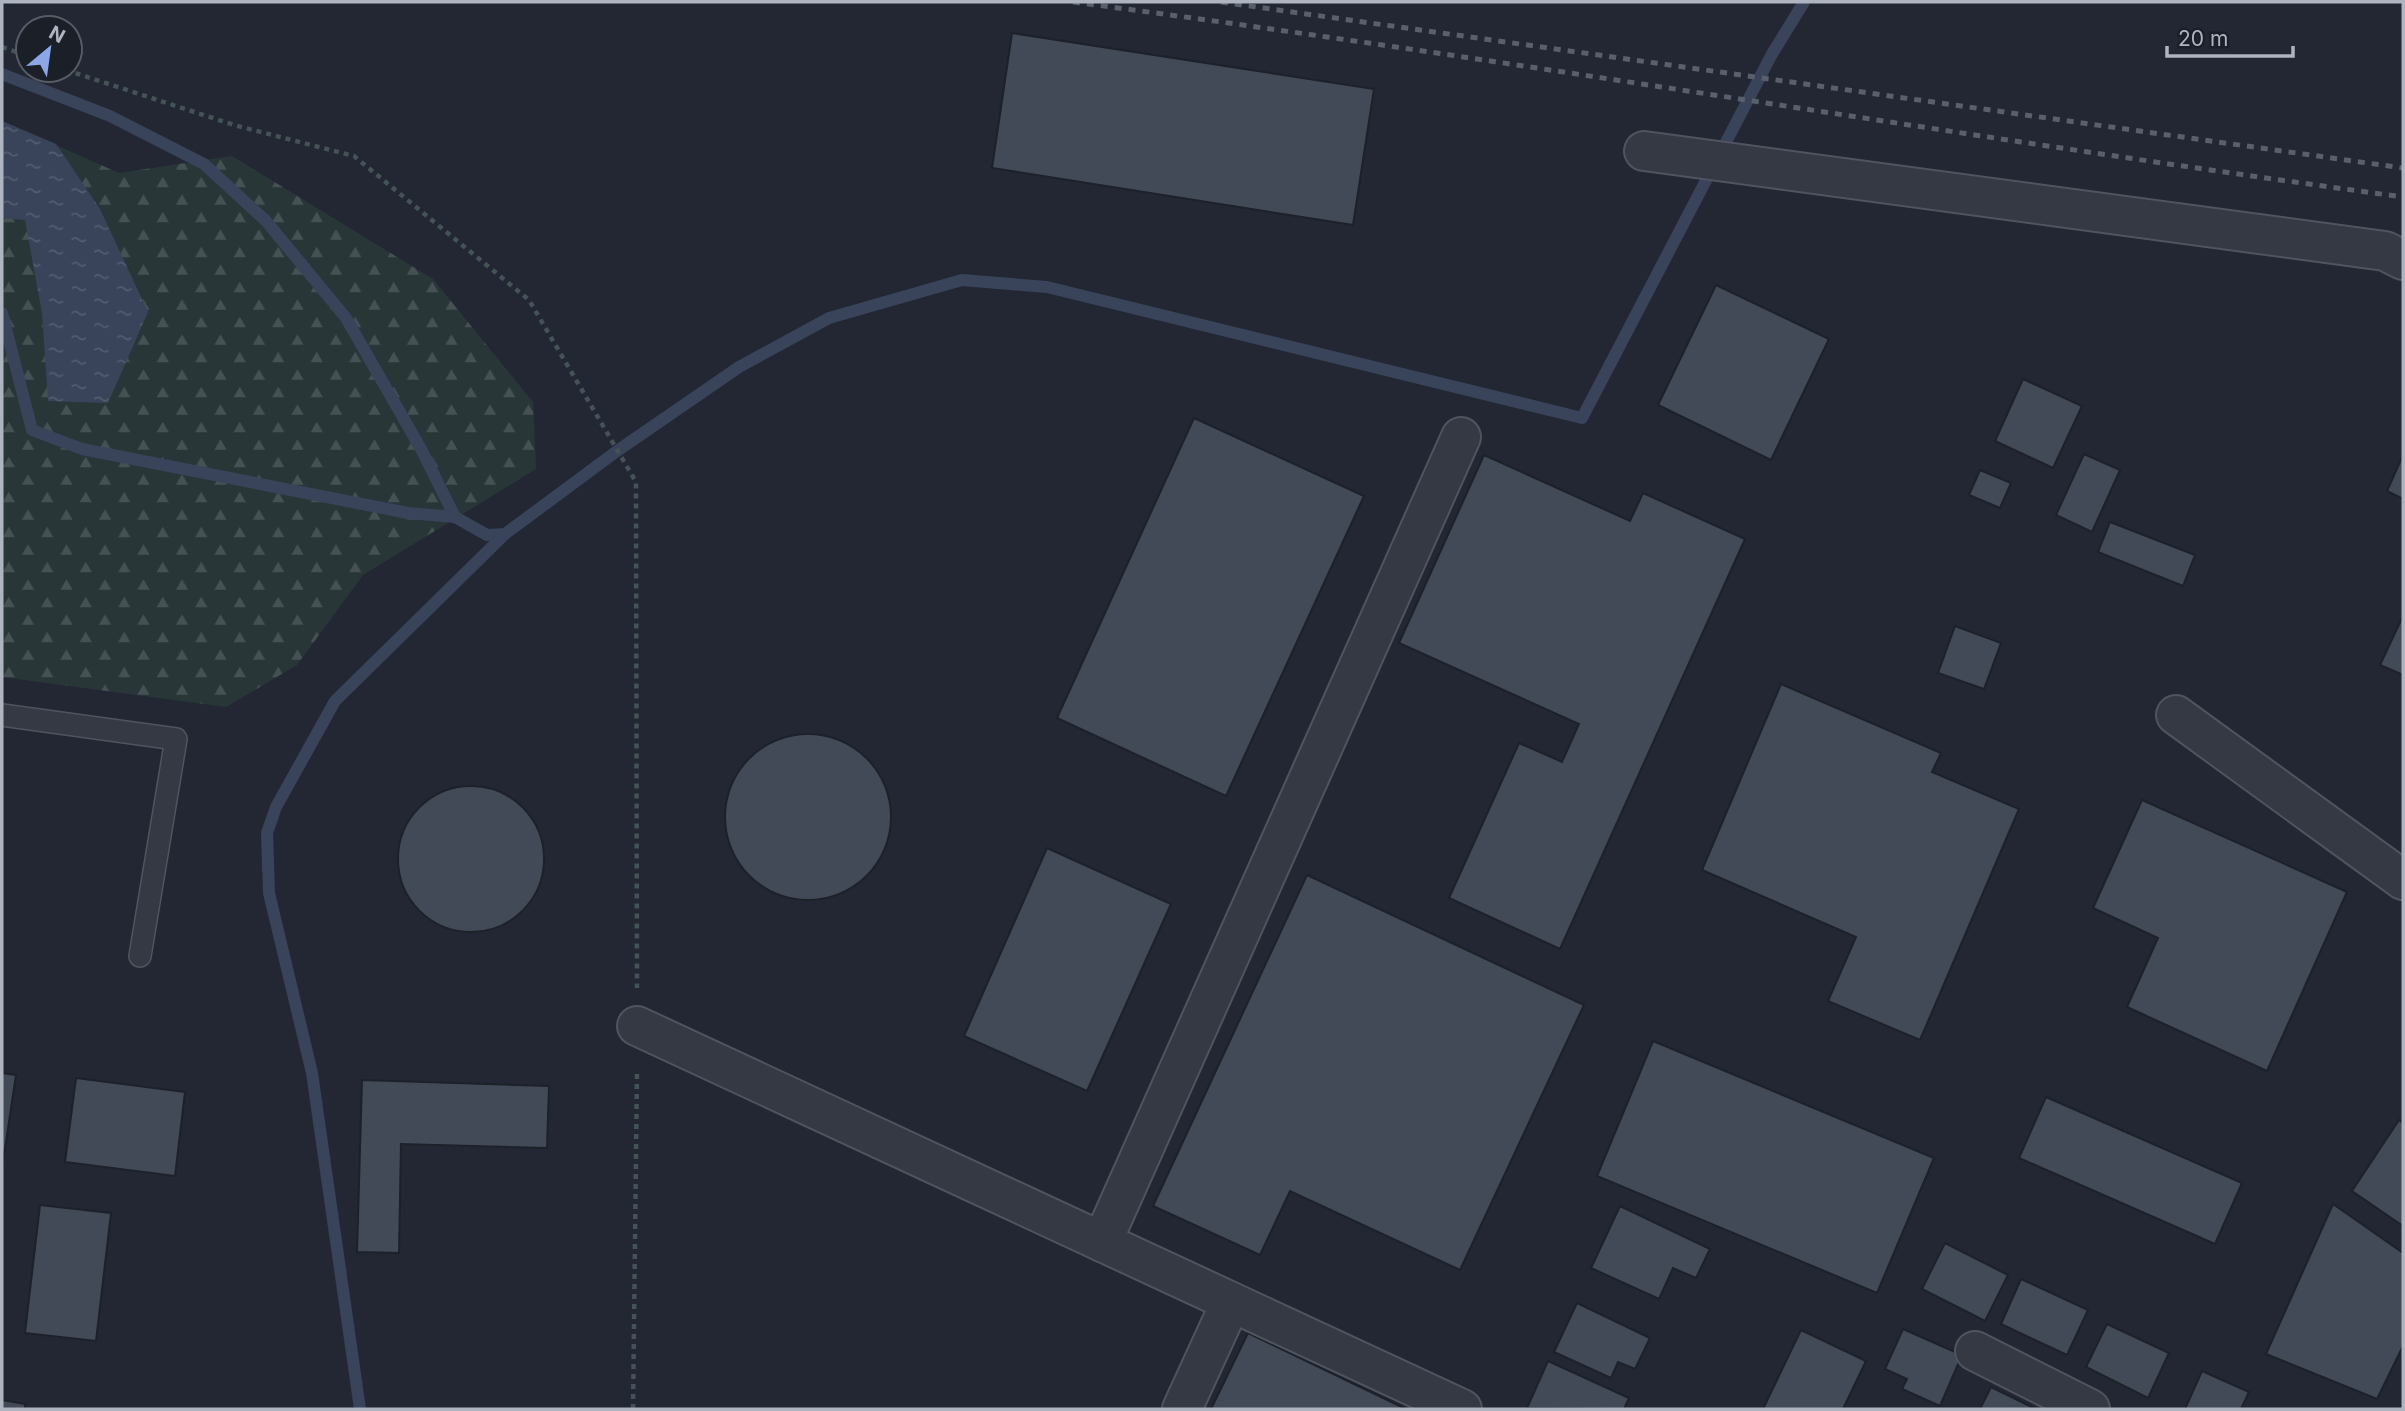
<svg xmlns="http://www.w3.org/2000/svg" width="2405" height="1411" viewBox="0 0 2405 1411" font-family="Inter,sans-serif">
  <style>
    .forest { fill: url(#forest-firs) }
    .water { fill: url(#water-ripples) }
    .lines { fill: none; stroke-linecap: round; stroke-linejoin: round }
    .stream { stroke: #39435a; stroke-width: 12 }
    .building { fill: #434a57; stroke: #1c212a; stroke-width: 2 }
    .service-casing { stroke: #4f545f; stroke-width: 24 }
    .minor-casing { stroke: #4f545f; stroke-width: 42 }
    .tertiary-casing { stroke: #4f545f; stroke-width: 42 }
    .path { stroke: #455256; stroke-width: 4.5; stroke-dasharray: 5 5; stroke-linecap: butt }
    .service { stroke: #353944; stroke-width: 21 }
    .minor { stroke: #353944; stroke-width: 38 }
    .tertiary { stroke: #353944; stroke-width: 38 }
    .rail { stroke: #595f6c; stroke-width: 5; stroke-dasharray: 7 7; stroke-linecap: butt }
  </style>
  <defs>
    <pattern id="forest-firs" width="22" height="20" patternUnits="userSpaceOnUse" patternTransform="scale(1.75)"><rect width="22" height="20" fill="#283638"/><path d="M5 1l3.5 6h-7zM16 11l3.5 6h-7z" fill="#455153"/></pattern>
    <pattern id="water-ripples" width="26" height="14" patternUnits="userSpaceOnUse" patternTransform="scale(1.75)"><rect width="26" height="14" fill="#39435a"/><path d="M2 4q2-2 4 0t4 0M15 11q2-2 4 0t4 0" fill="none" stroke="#535c70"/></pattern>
  </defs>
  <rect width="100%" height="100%" fill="#222733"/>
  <path class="forest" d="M2,121L119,173L232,156L433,279L533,402L536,469L363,575L297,665L226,707L2,677Z"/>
  <path class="water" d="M2,121L56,144L100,209L148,312L108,403L48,401L42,313L25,220L2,218Z"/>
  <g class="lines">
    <g class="stream">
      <path d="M2,74L110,116L204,164L266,221L346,318L421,449L455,517"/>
      <path d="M2,313L32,430L82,449L408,513L455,517L487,535L505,534"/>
      <path d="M360,1409L312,1073L269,893L267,833L276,807L335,701L505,534L617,451L739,367L829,318L962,280L1047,287L1582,418L1772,54L1804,2"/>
    </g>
  </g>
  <g class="building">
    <path d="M1012,33L1374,89L1353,225L992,168Z"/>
    <path d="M1716,285L1829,339L1771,460L1658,405Z"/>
    <path d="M2023,379L2082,406L2053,468L1995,441Z"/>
    <path d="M1194,418L1364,496L1226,796L1057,718Z"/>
    <path d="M2084,454L2120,470L2092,532L2056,515Z"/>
    <path d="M1484,455L1630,521L1643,493L1745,539L1560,949L1449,898L1519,743L1562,762L1579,724L1399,643Z"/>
    <path d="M2403,455V499L2387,491Z"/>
    <path d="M1980,470L2011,483L2000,508L1969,495Z"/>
    <path d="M2110,522L2195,555L2183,586L2098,552Z"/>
    <path d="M2403,616V675L2380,665Z"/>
    <path d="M1955,626L2001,643L1984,689L1938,673Z"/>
    <path d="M1781,684L1941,753L1932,772L2019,809L1920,1040L1828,1001L1856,937L1702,870Z"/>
    <circle cx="808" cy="817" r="83"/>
    <circle cx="471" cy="859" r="73"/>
    <path d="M2142,800L2347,892L2267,1071L2127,1007L2158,938L2093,908Z"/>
    <path d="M1047,848L1171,904L1087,1091L964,1036Z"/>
    <path d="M1307,875L1584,1005L1460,1270L1290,1191L1260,1255L1153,1206Z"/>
    <path d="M1653,1041L1934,1158L1877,1293L1597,1176Z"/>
    <path d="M2,1073L16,1075L2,1169Z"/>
    <path d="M76,1078L185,1092L175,1176L65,1162Z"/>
    <path d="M362,1080L549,1086L547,1148L401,1144L399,1253L357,1252Z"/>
    <path d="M2046,1097L2242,1183L2215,1244L2019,1158Z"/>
    <path d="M2399,1120L2403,1123V1226L2352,1191Z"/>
    <path d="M2333,1204L2403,1253V1346L2377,1399L2266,1354Z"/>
    <path d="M40,1205L111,1213L96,1341L25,1333Z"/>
    <path d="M1620,1206L1710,1249L1696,1278L1673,1268L1659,1299L1591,1268Z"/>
    <path d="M1945,1243L2008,1275L1985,1321L1922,1289Z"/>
    <path d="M2021,1279L2088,1310L2067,1355L2001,1324Z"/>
    <path d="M1577,1303L1650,1338L1635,1369L1618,1362L1611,1378L1554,1352Z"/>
    <path d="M2107,1324L2169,1353L2148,1398L2086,1367Z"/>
    <path d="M1903,1329L1962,1355L1940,1406L1902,1389L1907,1379L1885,1369Z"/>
    <path d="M1801,1330L1866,1361L1843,1409H1763Z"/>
    <path d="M1248,1333L1406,1409H1211Z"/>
    <path d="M1548,1361L1629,1398L1624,1409L1527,1408Z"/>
    <path d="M2202,1371L2249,1392L2241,1409H2185Z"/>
    <path d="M1991,1387L2036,1409H1980Z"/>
    <path d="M2,1400L25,1404V1409H2Z"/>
  </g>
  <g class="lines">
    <defs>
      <path id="service" d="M2,715L176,739L140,956"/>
      <g id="minor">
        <path d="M2176,715L2403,880"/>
        <path d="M637,1026L1462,1409"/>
        <path d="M1102,1242L1461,437"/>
        <path d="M1975,1351L2090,1409"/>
        <path d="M1182,1409L1231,1302"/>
      </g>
      <path id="tertiary" d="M1644,151L2385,251L2403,260"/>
    </defs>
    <use href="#service" class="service-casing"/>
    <use href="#minor" class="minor-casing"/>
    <use href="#tertiary" class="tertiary-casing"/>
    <g class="path">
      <path d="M2,47L28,56"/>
      <path d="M66,70L234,125L354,156L529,300L636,482L637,988"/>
      <path d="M633,1409L637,1071"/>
    </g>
    <use href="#service" class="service"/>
    <use href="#minor" class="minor"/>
    <use href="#tertiary" class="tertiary"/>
    <g class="rail">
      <path d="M1073,2C1518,60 1959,137 2403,197"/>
      <path d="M1221,2L2403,168"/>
    </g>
  </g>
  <rect width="2405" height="1411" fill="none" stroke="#afb4c1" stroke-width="7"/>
  <g transform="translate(49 49) rotate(29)"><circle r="33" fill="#1a1f28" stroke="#565b65" stroke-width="2"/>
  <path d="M0-5L12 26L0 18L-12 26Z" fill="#8ca6e8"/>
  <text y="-10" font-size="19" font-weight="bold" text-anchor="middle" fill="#afb4c1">N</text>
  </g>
  <path d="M2167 46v10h126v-10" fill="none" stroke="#afb4c1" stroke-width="3.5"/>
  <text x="2178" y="46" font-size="21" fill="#afb4c1" stroke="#1a1f28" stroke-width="5" paint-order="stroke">20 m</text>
</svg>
